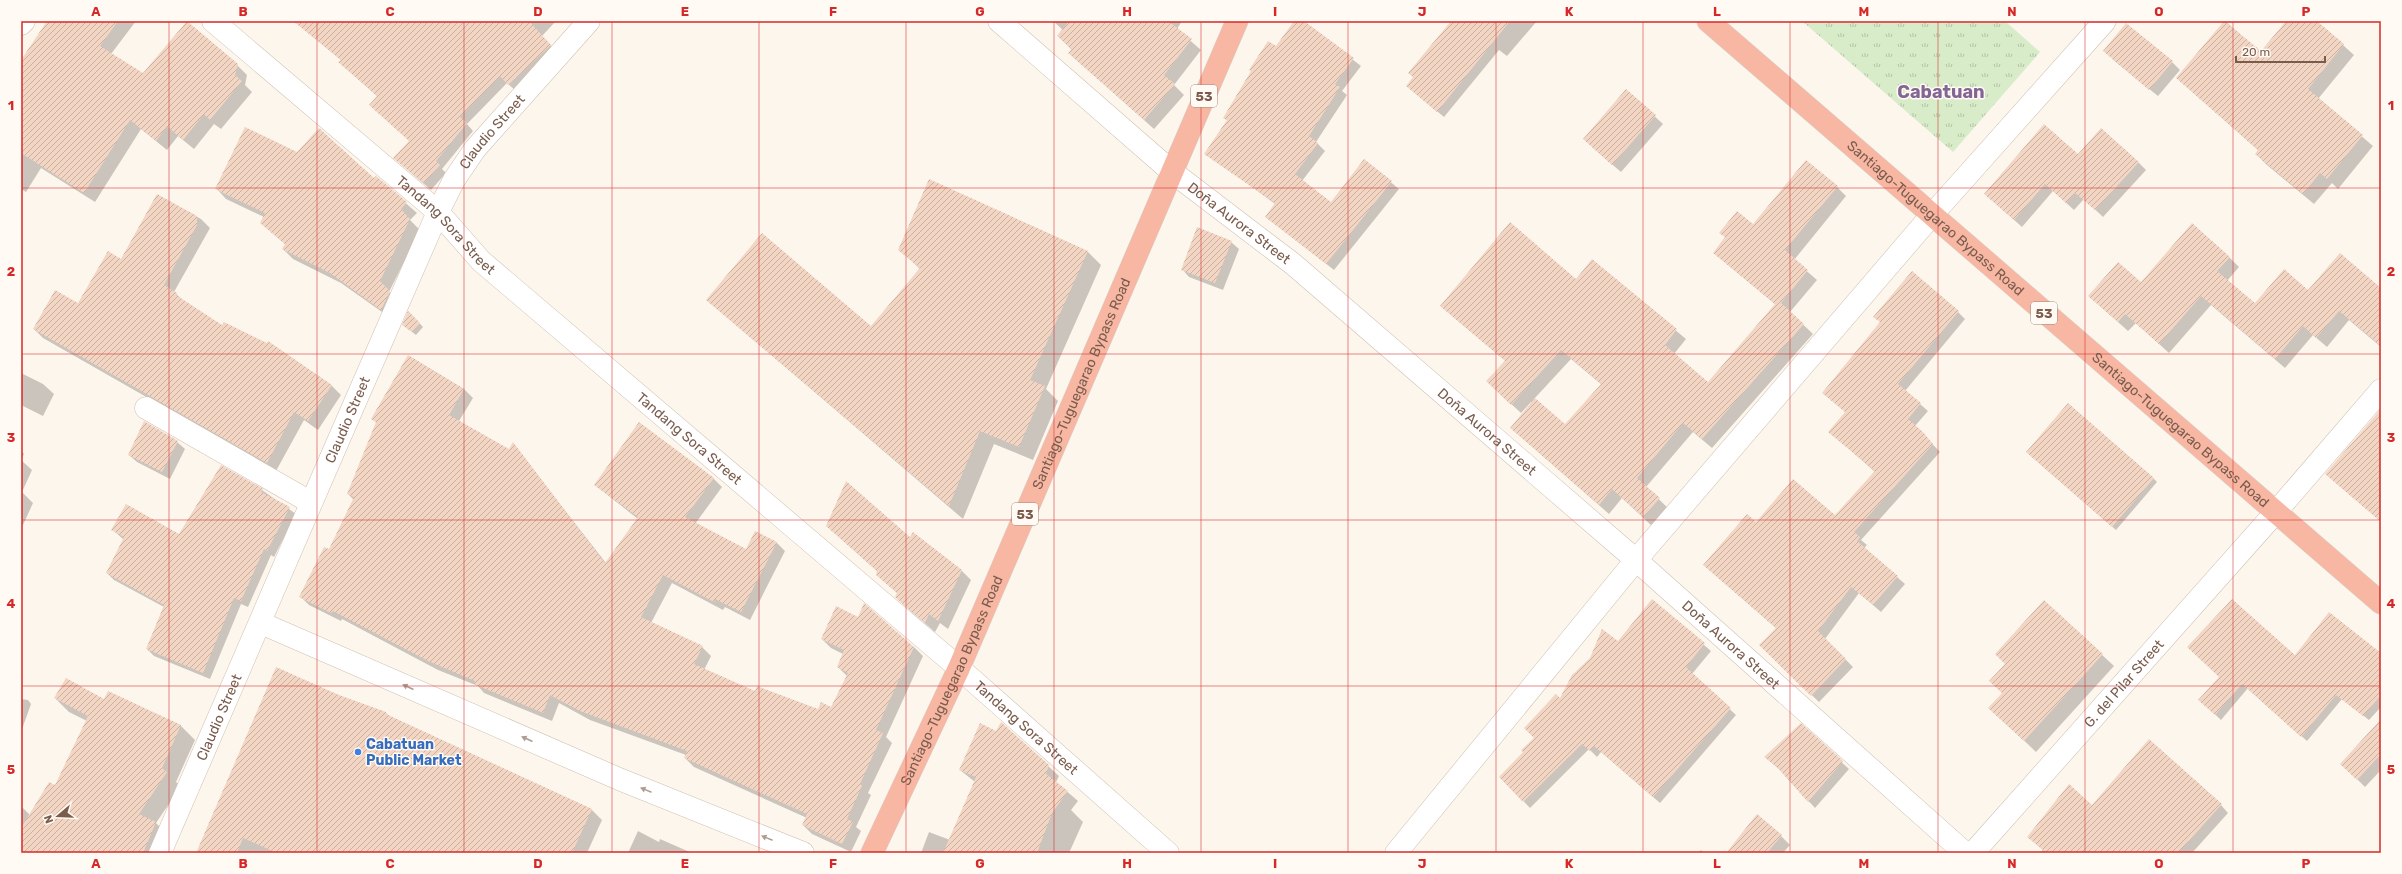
<svg xmlns="http://www.w3.org/2000/svg" width="2402" height="874" viewBox="0 0 2402 874" font-family="Rubik,sans-serif">
  <style>
    .grass { fill: url(#grass-tufts) }
    .shadow { fill: #0003; fill-rule: evenodd }
    .building { fill: url(#building-hatch) }
    .lines { fill: none; stroke-linecap: round; stroke-linejoin: round }
    .minor-casing { stroke: #d1beb0; stroke-width: 23 }
    .highway-casing { stroke: #dad1cd; stroke-width: 23 }
    .minor { stroke: #fff; stroke-width: 22 }
    .highway { stroke: #f7b7a3; stroke-width: 22 }
    .oneway { fill: #af9d94 }
    .grid { fill: none; stroke: #d62828; stroke-width: 1; stroke-opacity: 0.55 }
    .shop-dot { fill: #3f7fe0; stroke: #fffaf3; stroke-width: 1.5 }
    .labels { text-anchor: middle; dominant-baseline: central; stroke-width: 3; stroke-linejoin: round; paint-order: stroke }
    .shield { fill: #fffaf3; stroke: #a28b7f; stroke-width: 1 }
    .shield-label { font-size: 13px; font-weight: bold; fill: #7a5c4d }
    .street-label { font-size: 14px; fill: #7a5c4d; stroke: #fffaf3 }
    .shop-label { font-size: 14px; font-weight: bold; fill: #366cbe; stroke: #fffaf3; text-anchor: start }
    .district-label { font-size: 18px; font-weight: bold; fill: #846695; stroke: #fffaf3 }
    .neatline { fill: none; stroke: #d62828; stroke-width: 1.5 }
    .grid-label { font-size: 13px; text-anchor: middle; font-weight: bold; fill: #d62828 }
  </style>
  <defs>
    <pattern id="grass-tufts" width="24" height="20" patternUnits="userSpaceOnUse"><rect width="24" height="20" fill="#d8ecc9"/><path d="M3 7l-1-3M5 7V3M7 7l1-3M15 17l-1-3M17 17v-4M19 17l1-3" fill="none" stroke="#b4c2a5"/></pattern>
    <pattern id="building-hatch" width="6" height="6" patternUnits="userSpaceOnUse"><rect width="6" height="6" fill="#f3d5c3"/><path d="M-1 1l2-2M0 6l6-6M5 7l2-2" fill="none" stroke="#cab0a1"/></pattern>
  </defs>
  <rect width="100%" height="100%" fill="#fdf6ec"/>
  <path class="grass" d="M1802,21H2005L2040,52L1953,152Z"/>
  <g class="shadow">
    <path d="M48,21H136L111,54L143,74L237,65L247,75L245,85L252,92L221,129L214,124L194,149L178,136L167,150L141,129L95,202L41,168L26,192L21,189V62Z"/>
    <path d="M294,21H556L542,36L557,52L516,91L507,83L467,124L473,131L442,169L446,173L431,190L402,165L410,142L378,97L347,69L341,60Z"/>
    <path d="M1053,21H1182L1177,29L1201,50L1174,85L1184,95L1154,129L1069,53L1072,50L1058,36L1063,30Z"/>
    <path d="M1295,21H1303L1361,66L1342,91L1347,95L1316,142L1325,151L1302,181L1331,203L1364,160L1399,189L1334,270L1267,217L1275,204L1206,153L1228,121L1224,118Z"/>
    <path d="M1453,21H1537L1507,56L1499,50L1444,117L1414,92Z"/>
    <path d="M2225,21L2261,52L2287,21H2316L2354,55L2318,99L2373,146L2338,189L2332,183L2314,204L2267,165L2256,154L2259,151L2177,78Z"/>
    <path d="M2112,59L2172,62L2180,70L2158,96Z"/>
    <path d="M1627,91L1663,124L1621,172L1592,147Z"/>
    <path d="M297,154L374,180L376,177L417,213L410,220L420,230L389,292L399,302L392,319L341,283L293,259L283,249L286,245L261,223L264,217L226,199L216,188Z"/>
    <path d="M2078,155L2138,162L2146,170L2103,217L2084,199L2074,210L2053,191L2022,227L1985,194Z"/>
    <path d="M1837,187L1846,196L1794,260L1817,280L1790,312L1813,334L1712,448L1693,432L1646,487L1668,508L1652,526L1622,498L1609,514L1511,428L1532,403L1531,402L1521,413L1497,391L1506,361L1451,315L1576,280L1592,260L1686,339L1674,354L1708,383L1776,305L1714,253L1753,226ZM1571,359L1602,385L1565,426L1534,399Z"/>
    <path d="M157,195L201,219L210,228L174,292L186,303L223,326L267,344L268,343L332,386L341,395L318,430L304,420L276,471L43,338L34,329L78,304L122,261Z"/>
    <path d="M1231,242L1239,249L1223,290L1189,277L1182,269Z"/>
    <path d="M899,249L1087,251L1101,265L1046,389L1058,401L1033,460L994,444L963,519L707,300L871,327L920,269Z"/>
    <path d="M2229,257L2239,267L2227,281L2255,305L2309,292L2381,290V347L2349,320L2327,347L2313,335L2285,368L2211,305L2169,353L2136,323L2128,331L2100,306L2141,283Z"/>
    <path d="M409,312L423,327L416,335L403,325Z"/>
    <path d="M1958,312L1965,319L1905,391L1928,411L1915,426L1940,452L1861,540L1867,545L1864,548L1905,584L1881,612L1859,593L1825,639L1853,667L1819,702L1760,645L1777,629L1712,572L1756,523L1835,517L1875,472L1830,432Z"/>
    <path d="M409,356L464,389L473,398L459,421L509,451L513,444L606,563L638,519L595,485L713,478L722,487L695,524L747,551L776,542L785,551L750,620L725,607L723,610L672,583L651,623L702,647L711,656L704,670L756,692L818,710L831,708L847,676L838,667L843,654L831,648L822,639L914,647L923,656L886,737L892,743L868,793L871,795L856,827L861,831L851,852L812,834L803,825L807,818L694,767L685,758L686,755L590,720L559,703L552,721L484,693L478,686L438,670L342,619L341,621L309,605L300,596L329,551L354,500L348,494L377,423L372,419Z"/>
    <path d="M21,373L43,384L54,394L43,416L21,405Z"/>
    <path d="M177,442L185,449L170,479L137,462L129,455Z"/>
    <path d="M21,450L24,454L21,460L32,470L22,492L33,503L23,525L21,524Z"/>
    <path d="M2031,456L2153,478L2157,482L2116,530Z"/>
    <path d="M262,490L296,514L274,557L271,555L248,607L241,604L210,679L154,656L147,649L164,607L114,580L107,573L124,540L113,530L179,535Z"/>
    <path d="M827,526L910,539L961,570L971,580L948,629L940,623L935,632L906,607L896,597L898,594L877,574L878,572Z"/>
    <path d="M1652,600L1711,651L1692,674L1736,715L1660,803L1601,752L1597,757L1589,749L1530,808L1500,777L1525,752L1561,700L1618,642Z"/>
    <path d="M2044,601L2114,666L2036,752L2001,719L2006,664Z"/>
    <path d="M2329,614L2381,655V707L2369,720L2342,699L2307,741L2248,688L2221,720L2205,705L2220,677L2295,657Z"/>
    <path d="M108,693L181,726L195,740L176,782L181,786L156,823L170,837L163,853H21V806L30,815L56,786L87,721L69,712L55,698L105,701Z"/>
    <path d="M339,696L386,713L390,717L591,809L602,820L587,853H197Z"/>
    <path d="M21,699L28,700L31,704L21,732Z"/>
    <path d="M1001,723L1059,776L1056,782L1078,801L1071,810L1083,822L1069,853H921L929,832L950,840L975,782L960,770L997,733Z"/>
    <path d="M1801,725L1849,769L1815,808L1781,771L1765,757Z"/>
    <path d="M2381,743V770L2365,787L2349,771Z"/>
    <path d="M2221,805L2228,813L2192,853H2039L2043,850L2028,837L2092,807Z"/>
    <path d="M638,831L659,842L660,839L692,853H628Z"/>
    <path d="M1781,836L1790,845L1783,853H1727Z"/>
    <path d="M1701,850L1704,853H1698Z"/>
  </g>
  <g class="building">
    <path d="M47,21H118L100,46L143,73L187,21L238,64L235,75L242,81L210,120L204,114L183,140L167,126L156,141L130,120L84,193L21,153V60Z"/>
    <path d="M293,21H529L551,45L508,85L500,76L460,117L467,123L436,161L440,165L424,183L393,158L409,141L369,105L377,96L338,62L341,60Z"/>
    <path d="M1069,21H1168L1192,39L1164,75L1175,84L1144,120L1068,53L1072,49L1057,36Z"/>
    <path d="M1294,21H1304L1354,58L1335,84L1340,87L1309,136L1318,143L1295,174L1331,202L1364,159L1392,181L1326,264L1265,217L1275,203L1204,154L1227,120L1223,118L1251,71L1249,70L1268,41L1276,46Z"/>
    <path d="M1451,21H1510L1437,112L1406,86L1413,77L1408,73Z"/>
    <path d="M2224,21L2261,51L2286,21H2317L2344,44L2308,89L2363,135L2327,179L2320,173L2303,194L2255,154L2258,150L2176,78Z"/>
    <path d="M2126,23L2173,61L2149,90L2103,51Z"/>
    <path d="M1626,89L1656,115L1612,165L1583,139Z"/>
    <path d="M2044,124L2078,154L2101,128L2139,162L2095,210L2075,193L2066,203L2045,184L2014,220L1984,194Z"/>
    <path d="M245,127L297,152L319,128L374,178L376,176L407,202L401,209L410,219L380,281L390,291L381,310L330,273L282,249L285,244L260,223L265,213L215,189Z"/>
    <path d="M1806,160L1838,186L1785,250L1808,270L1781,303L1804,324L1702,439L1683,423L1637,478L1660,498L1643,517L1612,489L1599,505L1510,428L1535,398L1565,424L1601,384L1561,350L1511,405L1486,381L1505,361L1440,306L1510,222L1576,279L1592,259L1677,329L1665,345L1708,382L1775,304L1713,253L1725,237L1719,233L1737,211L1753,224Z"/>
    <path d="M929,179L1088,251L1030,380L1045,386L1019,447L980,431L949,506L706,300L762,233L871,326L920,268L898,250Z"/>
    <path d="M157,194L197,216V225L164,285L177,293L176,295L222,325L224,322L267,343L268,341L332,385L308,421L294,412L267,463L33,329L55,290L78,303L108,251L121,259Z"/>
    <path d="M2192,223L2230,257L2217,271L2255,303L2284,269L2308,290L2340,253L2381,288V346L2339,311L2316,338L2303,326L2275,359L2201,296L2159,344L2125,314L2118,322L2088,296L2118,262L2141,282Z"/>
    <path d="M1197,227L1232,241L1215,283L1181,270Z"/>
    <path d="M1912,271L1959,311L1898,384L1921,403L1908,419L1923,432L1933,444L1854,532L1860,537L1857,541L1898,576L1873,605L1851,587L1818,631L1846,659L1811,696L1759,645L1776,628L1703,565L1747,514L1756,522L1793,479L1835,515L1875,471L1828,432L1845,412L1822,393L1880,322L1873,317Z"/>
    <path d="M408,311L420,323L412,332L402,325Z"/>
    <path d="M408,355L464,389L449,415L509,449L513,442L605,563L638,517L594,485L639,422L714,478L685,517L746,549L755,531L777,542L741,612L715,599L714,602L663,575L641,617L703,646L694,664L755,691L757,686L818,709L821,702L831,707L848,673L837,667L844,650L821,639L836,606L858,617L864,603L914,647L876,730L883,733L860,784L862,786L847,819L853,822L842,844L802,825L807,814L684,758L687,751L580,711L550,695L543,713L474,684L475,681L428,661L333,611L331,613L299,597L324,547L329,549L354,497L347,494L376,422L371,419Z"/>
    <path d="M2068,403L2154,478L2112,527L2026,452Z"/>
    <path d="M2381,409V522L2325,474Z"/>
    <path d="M144,421L178,441L162,472L128,455Z"/>
    <path d="M221,465L263,489L261,492L290,507L267,551L264,549L241,601L234,598L203,673L146,649L164,605L106,573L124,537L111,530L126,504L179,534Z"/>
    <path d="M846,481L910,537L913,532L962,570L938,621L929,614L925,623L895,597L897,593L876,575L877,571L826,526Z"/>
    <path d="M1652,599L1705,643L1686,667L1731,708L1653,797L1594,746L1590,751L1582,744L1523,802L1499,777L1523,752L1521,750L1534,738L1524,728L1556,694L1560,698L1572,675L1590,658L1602,629L1618,641Z"/>
    <path d="M2232,599L2295,655L2329,612L2381,653V695L2363,716L2336,695L2301,737L2242,684L2215,715L2198,700L2219,677L2187,647Z"/>
    <path d="M2044,600L2103,654L2024,741L1988,708L2002,693L1989,681L2005,664L1995,654Z"/>
    <path d="M276,667L339,695L386,712V714L592,809L572,853H277L243,838L237,853H196Z"/>
    <path d="M66,678L104,699L108,691L181,725L162,768L167,772L139,814L156,822L143,853H21V828L49,782L55,785L88,716L54,698Z"/>
    <path d="M2381,719V754L2357,780L2340,764Z"/>
    <path d="M1001,722L1049,765L1046,774L1068,791L1052,813L1037,853H943L976,777L959,770L980,723L996,731Z"/>
    <path d="M1801,723L1843,761L1808,802L1776,766L1764,757Z"/>
    <path d="M2149,739L2222,804L2178,853H2047L2027,837L2069,784L2092,805Z"/>
    <path d="M1757,814L1782,835L1767,853H1726Z"/>
  </g>
  <g class="lines">
    <defs>
      <g id="minor">
        <path id="s1" d="M213,21L438,212L481,261L959,668L1168,853"/>
        <path id="s2" d="M999,21L1171,171L1293,264L1636,560L1965,853"/>
        <path d="M21,24L24,21"/>
        <path d="M146,408L310,502"/>
        <path d="M261,623L619,779L803,853"/>
        <path id="s3" d="M160,853C253,640 344,425 438,212L454,180L475,149L589,21"/>
        <path d="M1396,853L1636,560L1931,216L2105,21"/>
        <path id="s4" d="M1973,853L2275,513L2381,390"/>
      </g>
      <g id="highway">
        <path id="s5" d="M1708,21L2381,603"/>
        <path id="s6" d="M872,853L959,668L1237,21"/>
      </g>
    </defs>
    <use href="#minor" class="minor-casing"/>
    <use href="#highway" class="highway-casing"/>
    <use href="#minor" class="minor"/>
    <use href="#highway" class="highway"/>
  </g>
  <defs><path id="oneway-solid" d="M-6-.8H1V-3.2L6.5 0L1 3.2V.8H-6Z"/></defs>
  <g class="oneway">
    <use href="#oneway-solid" transform="translate(408 687) rotate(-156)"/>
    <use href="#oneway-solid" transform="translate(527 739) rotate(-156)"/>
    <use href="#oneway-solid" transform="translate(646 790) rotate(-158)"/>
    <use href="#oneway-solid" transform="translate(767 838) rotate(-158)"/>
  </g>
  <path class="grid" d="M169,21V853M317,21V853M464,21V853M612,21V853M759,21V853M906,21V853M1054,21V853M1201,21V853M1348,21V853M1496,21V853M1643,21V853M1790,21V853M1938,21V853M2085,21V853M2233,21V853M21,188H2381M21,354H2381M21,520H2381M21,686H2381"/>
  <circle class="shop-dot" cx="358" cy="752" r="4"/>
  <g class="labels">
    <g class="shield">
      <rect x="1191" y="85" width="26" height="22" rx="3"/>
      <rect x="2031" y="302" width="26" height="22" rx="3"/>
      <rect x="1012" y="503" width="26" height="22" rx="3"/>
    </g>
    <g class="shield-label">
      <text x="1204" y="96">53</text>
      <text x="2044" y="313">53</text>
      <text x="1025" y="514">53</text>
    </g>
    <g class="street-label">
      <text stroke="none"><textPath href="#s3" startOffset="796">Claudio Street</textPath></text>
      <text stroke="none"><textPath href="#s5" startOffset="301">Santiago-Tuguegarao Bypass Road</textPath></text>
      <text stroke="none"><textPath href="#s2" startOffset="314">Doña Aurora Street</textPath></text>
      <text stroke="none"><textPath href="#s1" startOffset="310">Tandang Sora Street</textPath></text>
      <text stroke="none"><textPath href="#s6" startOffset="514">Santiago-Tuguegarao Bypass Road</textPath></text>
      <text stroke="none"><textPath href="#s3" startOffset="472">Claudio Street</textPath></text>
      <text stroke="none"><textPath href="#s2" startOffset="638">Doña Aurora Street</textPath></text>
      <text stroke="none"><textPath href="#s5" startOffset="625">Santiago-Tuguegarao Bypass Road</textPath></text>
      <text stroke="none"><textPath href="#s1" startOffset="634">Tandang Sora Street</textPath></text>
      <text stroke="none"><textPath href="#s2" startOffset="962">Doña Aurora Street</textPath></text>
      <text stroke="none"><textPath href="#s6" startOffset="190">Santiago-Tuguegarao Bypass Road</textPath></text>
      <text stroke="none"><textPath href="#s4" startOffset="227">G. del Pilar Street</textPath></text>
      <text stroke="none"><textPath href="#s3" startOffset="148">Claudio Street</textPath></text>
      <text stroke="none"><textPath href="#s1" startOffset="1078">Tandang Sora Street</textPath></text>
    </g>
    <g class="shop-label">
      <text x="366" y="744">Cabatuan<tspan x="366" dy="16">Public Market</tspan></text>
    </g>
    <g class="district-label">
      <text x="1941" y="92">Cabatuan</text>
    </g>
  </g>
  <rect width="2402" height="874" fill="none" stroke="#fffaf3" stroke-width="44"/>
  <g transform="translate(58 816) rotate(251)" stroke="#fffaf3" stroke-width="3" paint-order="stroke">
  <path d="M0-3L7 15L0 10L-7 15Z" fill="#7a5c4d"/>
  <text y="-6" font-size="11" font-weight="bold" text-anchor="middle" fill="#7a5c4d">N</text>
  </g>
  <path d="M2236 56v6h89v-6" fill="none" stroke="#7a5c4d" stroke-width="2"/>
  <text x="2242" y="56" font-size="12" fill="#7a5c4d" stroke="#fffaf3" stroke-width="3" paint-order="stroke">20 m</text>
  <rect x="22" y="22" width="2358" height="830" class="neatline"/>
  <g class="grid-label">
    <text x="96" y="16">A</text>
    <text x="243" y="16">B</text>
    <text x="390" y="16">C</text>
    <text x="538" y="16">D</text>
    <text x="685" y="16">E</text>
    <text x="833" y="16">F</text>
    <text x="980" y="16">G</text>
    <text x="1127" y="16">H</text>
    <text x="1275" y="16">I</text>
    <text x="1422" y="16">J</text>
    <text x="1569" y="16">K</text>
    <text x="1717" y="16">L</text>
    <text x="1864" y="16">M</text>
    <text x="2012" y="16">N</text>
    <text x="2159" y="16">O</text>
    <text x="2306" y="16">P</text>
    <text x="11" y="110">1</text>
    <text x="2391" y="110">1</text>
    <text x="11" y="276">2</text>
    <text x="2391" y="276">2</text>
    <text x="11" y="442">3</text>
    <text x="2391" y="442">3</text>
    <text x="11" y="608">4</text>
    <text x="2391" y="608">4</text>
    <text x="11" y="774">5</text>
    <text x="2391" y="774">5</text>
    <text x="96" y="868">A</text>
    <text x="243" y="868">B</text>
    <text x="390" y="868">C</text>
    <text x="538" y="868">D</text>
    <text x="685" y="868">E</text>
    <text x="833" y="868">F</text>
    <text x="980" y="868">G</text>
    <text x="1127" y="868">H</text>
    <text x="1275" y="868">I</text>
    <text x="1422" y="868">J</text>
    <text x="1569" y="868">K</text>
    <text x="1717" y="868">L</text>
    <text x="1864" y="868">M</text>
    <text x="2012" y="868">N</text>
    <text x="2159" y="868">O</text>
    <text x="2306" y="868">P</text>
  </g>
</svg>
